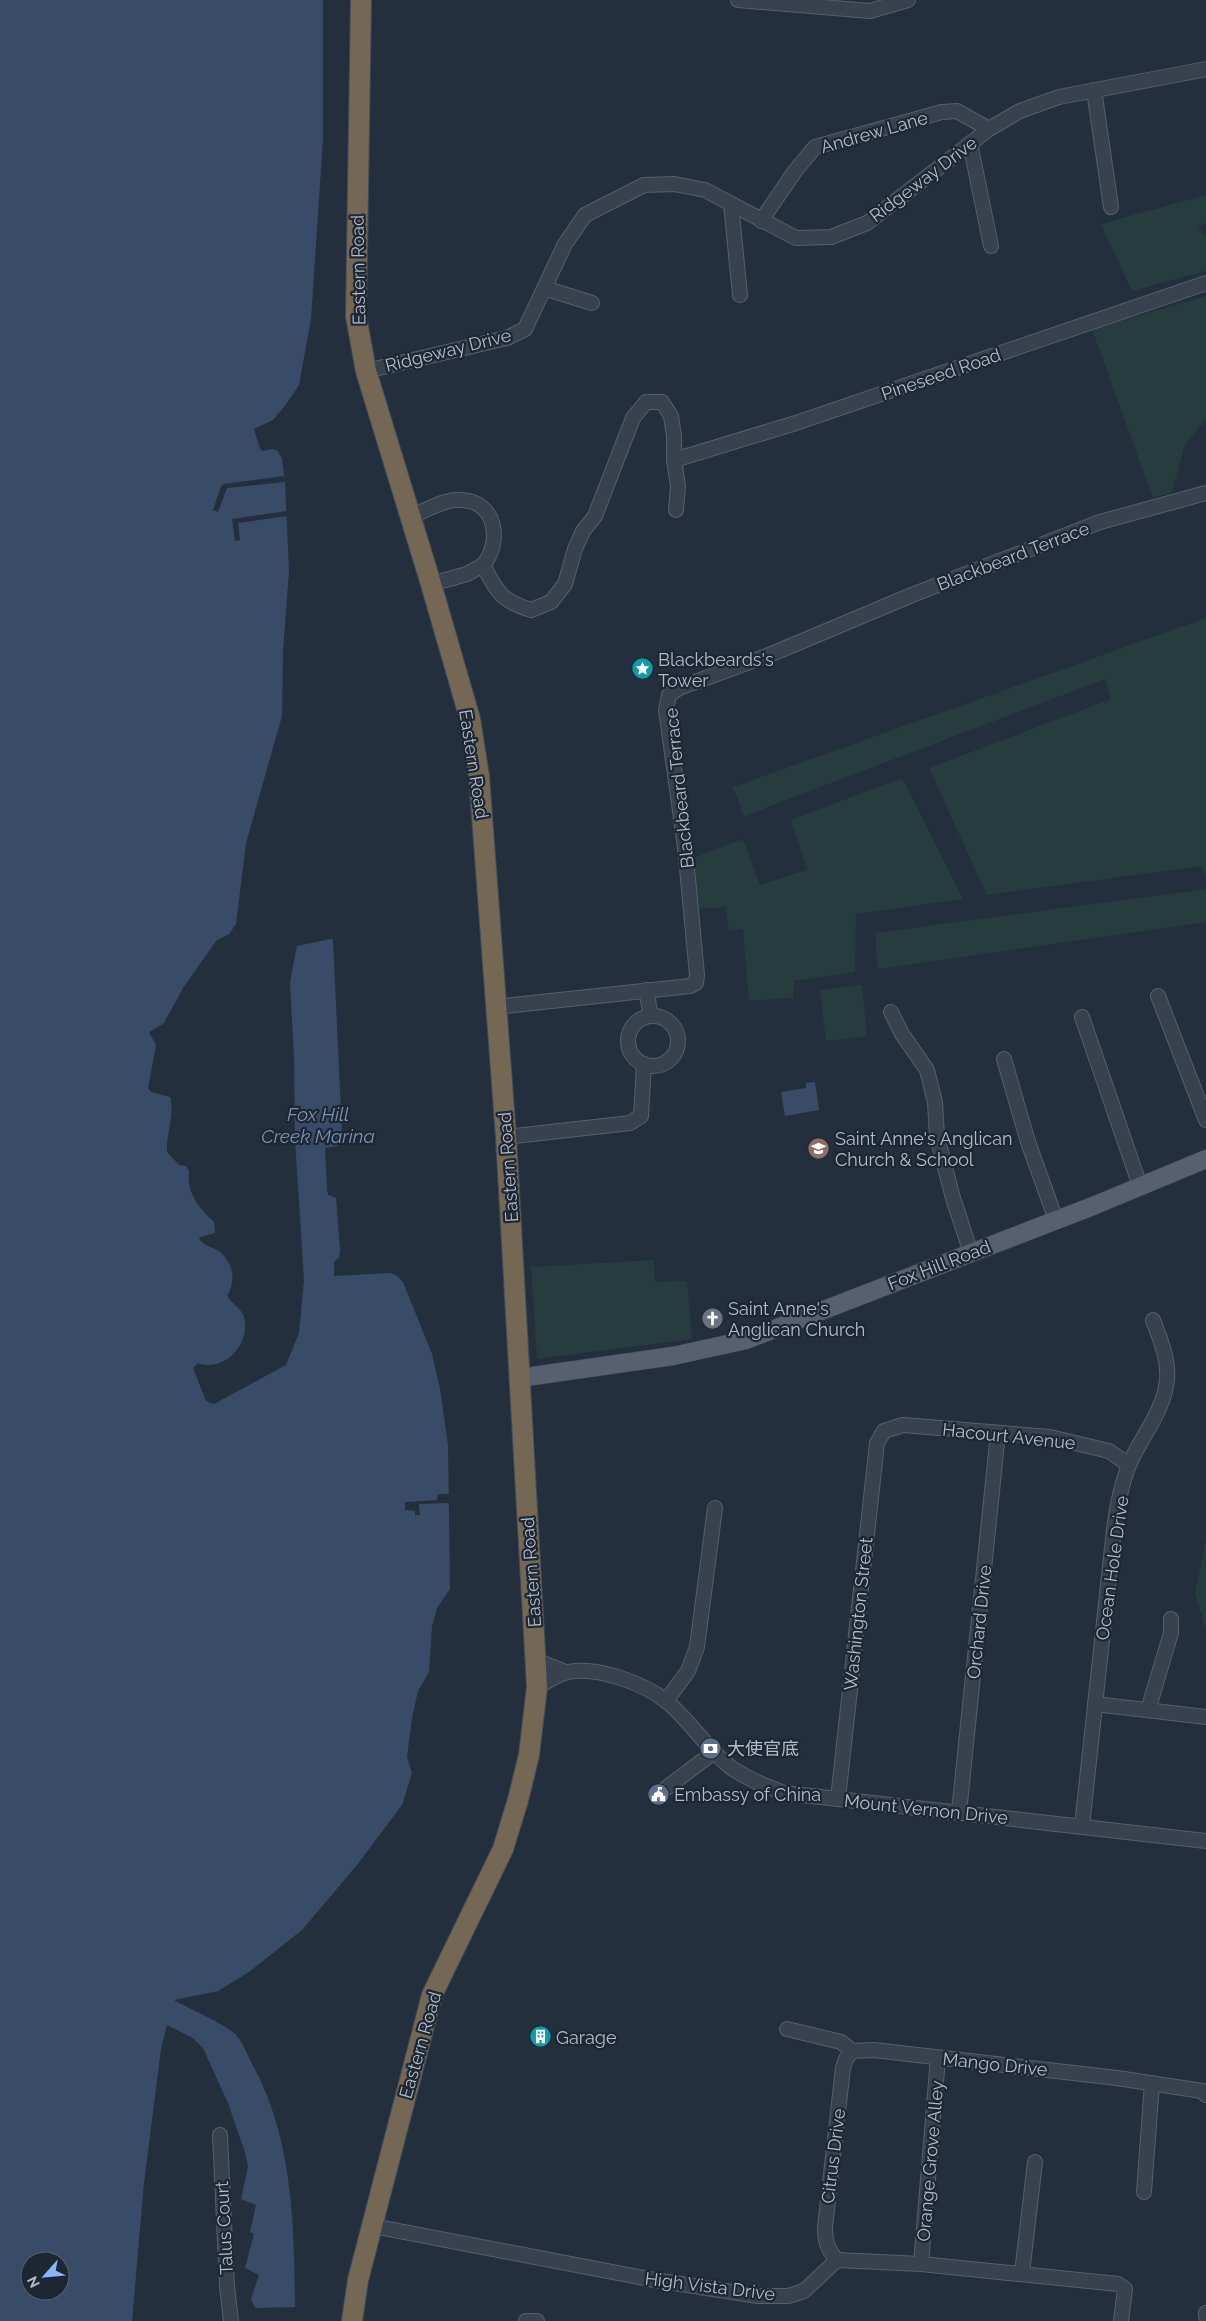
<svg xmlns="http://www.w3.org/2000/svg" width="1206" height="2321" viewBox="0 0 1206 2321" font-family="Raleway,'Noto Sans SC',sans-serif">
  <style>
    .green { fill: #263c3f }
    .water { fill: #394c67; fill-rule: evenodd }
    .pier { fill: #242f3e }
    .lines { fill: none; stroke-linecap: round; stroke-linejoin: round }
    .minor-casing { stroke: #565f6c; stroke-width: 16 }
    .major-casing { stroke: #414a57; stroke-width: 19 }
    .highway-casing { stroke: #434c59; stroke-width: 22 }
    .minor { stroke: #38414e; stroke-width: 14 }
    .major { stroke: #56606e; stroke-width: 18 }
    .highway { stroke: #746855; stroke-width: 20 }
    .labels { text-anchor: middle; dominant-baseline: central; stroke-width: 4.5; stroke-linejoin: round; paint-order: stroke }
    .street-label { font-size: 18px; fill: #b4bcc9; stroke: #1d2633 }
    .poi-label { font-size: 18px; fill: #b4bcc9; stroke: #1d2633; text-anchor: start }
    .water-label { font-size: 19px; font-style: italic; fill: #7c92b1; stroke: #1d2633 }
  </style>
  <rect width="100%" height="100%" fill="#242f3e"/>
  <g class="green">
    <path d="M1206,195V223L1198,226L1206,238V271L1132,291L1101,224Z"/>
    <path d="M1206,296V419L1185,444L1172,492L1153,498L1092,329Z"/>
    <path d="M1206,618V879L1202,866L987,895L929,768L1111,699L1105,679L744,816L733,787Z"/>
    <path d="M902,778L963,899L856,914L855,972L794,981L793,998L749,1001L743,929L729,931L726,907L698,909L691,859L743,839L760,885L807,870L791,820Z"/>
    <path d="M1206,889V922L878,969L875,933Z"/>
    <path d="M862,985L867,1036L826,1041L820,990Z"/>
    <path d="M654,1260L655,1282L687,1281L692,1339L537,1359L531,1267Z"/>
    <path d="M1206,1538V1630L1195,1594Z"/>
  </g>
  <g class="water">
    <path d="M0,0H323V138L311,319L299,385L287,403L273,420L254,429L260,449L263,451L273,449L278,451L282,459L285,482L289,571L283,651L282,716L246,843L236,924L229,934L216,941L183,988L164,1023L149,1032L156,1045L148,1088L151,1092L170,1097C175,1112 166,1135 167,1152L179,1165L186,1166L189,1171C186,1193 199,1208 214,1222L215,1233L201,1237L199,1239C204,1246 213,1247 220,1252C234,1264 236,1281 227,1296C232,1304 241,1308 244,1317C250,1338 233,1364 210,1365C206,1366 201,1364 198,1363L193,1368L206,1401L214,1404L286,1365L299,1333L304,1280L295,1139L294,1057L290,982L297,946L330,939L333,940L342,1134L338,1146L325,1148L327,1190L328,1195L336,1198L340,1250L339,1257L334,1262V1276L391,1273L397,1276L403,1282L432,1354L440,1389L448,1445L450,1589L437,1608L432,1626L429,1672L418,1691L412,1718L407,1757L412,1773L402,1805L357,1865L302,1930L249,1972L218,1991L174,2000C189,2009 226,2024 237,2036C243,2043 247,2054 251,2062C293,2137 294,2223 295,2307L255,2308L251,2299L259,2275L245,2268L254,2234L250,2232L256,2205L241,2199L248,2167L245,2152L228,2103L203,2048L193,2038L167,2025L161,2049L144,2183L132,2321H0ZM30,2261H60V2291H30Z"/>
    <path d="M815,1082L819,1110L785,1116L781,1092L806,1088V1083Z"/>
  </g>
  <g class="pier">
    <path d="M284,476L285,482L227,488L218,512L213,510L221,486L224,484Z"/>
    <path d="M287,511V516L238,523L240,540L235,541L232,519Z"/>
    <path d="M438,1494H449V1503L419,1504L420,1515H415V1511L405,1510V1502L437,1500Z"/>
  </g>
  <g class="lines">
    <defs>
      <g id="minor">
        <path d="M738,0L870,11L908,0"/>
        <path d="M1094,90L1111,207"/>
        <path d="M970,143L991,246"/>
        <path d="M731,204L740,295"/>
        <path d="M761,221L795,171L815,147L942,112L957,111L989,129"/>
        <path d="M544,288L592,303"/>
        <path d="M366,371L507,338L525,329L565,244L585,215L644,185L674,184L705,190L796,238L831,237L867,223L989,129L1020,111L1059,97L1206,69"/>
        <path d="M674,460L796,423L1206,283"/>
        <path d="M410,517C425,511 446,498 462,500C497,502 502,543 483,565"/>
        <path d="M431,584L467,574L483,565C498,593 500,600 531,610L551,602L565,584L575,549L583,531L595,516L633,418L646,402H662L671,416L674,436V460L678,486L676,510"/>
        <path d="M646,990L651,1016"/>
        <path d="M1158,996L1206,1120"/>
        <path d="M495,1007L690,986L696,983L697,975L685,847L666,710L669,695L679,688L774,653L912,595L1100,522L1206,493"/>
        <path d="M891,1012L902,1034L927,1070L935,1102L937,1137L953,1198L971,1253"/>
        <circle cx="653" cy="1041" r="25"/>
        <path d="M1082,1017L1140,1186"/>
        <path d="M1004,1059L1028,1142L1056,1220"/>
        <path d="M506,1137L630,1123L641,1116L644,1064"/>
        <path d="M537,1661L566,1672"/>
        <path d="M537,1687C547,1682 558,1674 568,1672C597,1666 643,1683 666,1701C691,1721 707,1750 733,1769C750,1780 767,1787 785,1793L1206,1841"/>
        <path d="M666,1701L688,1671L697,1647L715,1508"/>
        <path d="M1095,1704L1206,1717"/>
        <path d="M1148,1710L1171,1633V1619"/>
        <path d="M657,1795L714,1752"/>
        <path d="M838,1799L877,1443L884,1431L903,1425L1050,1437L1109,1451L1129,1465"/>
        <path d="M959,1812L998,1433"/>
        <path d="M1082,1826L1114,1529C1117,1507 1121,1485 1129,1465C1141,1437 1164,1411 1167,1380C1169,1359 1160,1339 1153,1320"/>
        <path d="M787,2029L841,2042L852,2051L874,2050L1117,2078L1202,2091L1206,2095"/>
        <path d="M220,2135L227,2286L231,2321"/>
        <path d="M1144,2192L1152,2083"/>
        <path d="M373,2226L649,2279L758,2296H788L804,2291L837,2260L921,2264L1118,2284L1125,2289L1121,2321"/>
        <path d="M837,2260C827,2249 825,2241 825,2227L843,2068L846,2059L852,2051"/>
        <path d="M921,2264L938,2058"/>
        <path d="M1022,2273L1035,2162"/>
        <path d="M1206,2316V2313"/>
        <path d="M526,2321H537"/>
      </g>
      <path id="major" d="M519,1378L673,1356L746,1340L1093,1206L1206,1159"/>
      <path id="highway" d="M352,2321L358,2280L432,1995L503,1849L518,1800L529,1755L537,1687L506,1137L479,776L470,719L431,584L366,371L356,316L361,0"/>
    </defs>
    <use href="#minor" class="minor-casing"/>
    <use href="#major" class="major-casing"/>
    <use href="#highway" class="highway-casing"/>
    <use href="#minor" class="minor"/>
    <use href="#major" class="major"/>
    <use href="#highway" class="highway"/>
  </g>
  <defs>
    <symbol id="sight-disc" viewBox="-11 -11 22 22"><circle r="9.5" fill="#0f9aa8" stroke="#1d2633"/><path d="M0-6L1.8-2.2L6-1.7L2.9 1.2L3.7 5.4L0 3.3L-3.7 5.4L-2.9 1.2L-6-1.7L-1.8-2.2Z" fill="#fff"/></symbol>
    <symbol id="school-disc" viewBox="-11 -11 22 22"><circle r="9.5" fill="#8d6e63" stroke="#1d2633"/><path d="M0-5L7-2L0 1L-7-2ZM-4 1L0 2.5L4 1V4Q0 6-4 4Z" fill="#fff"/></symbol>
    <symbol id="church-disc" viewBox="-11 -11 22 22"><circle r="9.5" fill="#6b7280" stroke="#1d2633"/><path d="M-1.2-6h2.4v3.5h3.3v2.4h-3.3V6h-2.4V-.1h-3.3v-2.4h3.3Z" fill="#fff"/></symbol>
    <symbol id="bank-disc" viewBox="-11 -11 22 22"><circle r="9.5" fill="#5c6f8a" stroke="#1d2633"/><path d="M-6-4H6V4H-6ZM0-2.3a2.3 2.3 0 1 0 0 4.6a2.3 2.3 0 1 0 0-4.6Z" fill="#fff"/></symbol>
    <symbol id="civic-disc" viewBox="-11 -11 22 22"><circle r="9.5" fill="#5c6f8a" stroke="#1d2633"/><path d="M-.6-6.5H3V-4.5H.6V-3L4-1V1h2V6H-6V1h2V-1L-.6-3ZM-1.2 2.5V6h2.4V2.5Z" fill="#fff"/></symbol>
    <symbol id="building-disc" viewBox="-11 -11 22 22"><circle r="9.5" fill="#0f9aa8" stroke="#1d2633"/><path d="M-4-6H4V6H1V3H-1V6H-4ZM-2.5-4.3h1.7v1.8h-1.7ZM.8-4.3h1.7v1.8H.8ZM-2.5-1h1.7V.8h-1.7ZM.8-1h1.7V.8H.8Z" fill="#fff"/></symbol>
  </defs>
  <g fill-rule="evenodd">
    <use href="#sight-disc" x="630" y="656" width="25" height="25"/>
    <use href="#school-disc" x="806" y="1136" width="25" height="25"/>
    <use href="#church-disc" x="700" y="1306" width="25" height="25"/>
    <use href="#bank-disc" x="698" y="1736" width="25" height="25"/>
    <use href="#civic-disc" x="646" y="1782" width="25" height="25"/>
    <use href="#building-disc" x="528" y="2024" width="25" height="25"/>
  </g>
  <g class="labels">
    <g class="street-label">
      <text transform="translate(874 132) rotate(-16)">Andrew Lane</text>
      <text transform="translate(923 179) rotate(-37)">Ridgeway Drive</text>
      <text transform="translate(358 270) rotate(-91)">Eastern Road</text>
      <text transform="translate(448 350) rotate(-14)">Ridgeway Drive</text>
      <text transform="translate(941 374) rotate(-19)">Pineseed Road</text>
      <text transform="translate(1013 556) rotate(-21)">Blackbeard Terrace</text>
      <text transform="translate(474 764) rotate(81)">Eastern Road</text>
      <text transform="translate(679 788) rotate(-96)">Blackbeard Terrace</text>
      <text transform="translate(508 1167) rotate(-94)">Eastern Road</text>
      <text transform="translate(939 1265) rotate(-21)">Fox Hill Road</text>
      <text transform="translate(1009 1436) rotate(6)">Hacourt Avenue</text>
      <text transform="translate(1112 1568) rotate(-82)">Ocean Hole Drive</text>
      <text transform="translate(531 1572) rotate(-94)">Eastern Road</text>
      <text transform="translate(858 1614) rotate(-84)">Washington Street</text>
      <text transform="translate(979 1622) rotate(-84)">Orchard Drive</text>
      <text transform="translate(926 1809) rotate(6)">Mount Vernon Drive</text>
      <text transform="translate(420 2045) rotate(-74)">Eastern Road</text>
      <text transform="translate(995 2064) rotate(6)">Mango Drive</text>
      <text transform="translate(833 2156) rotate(-83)">Citrus Drive</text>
      <text transform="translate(930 2161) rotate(-85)">Orange Grove Alley</text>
      <text transform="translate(224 2228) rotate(-93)">Talus Court</text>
      <text transform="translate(710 2286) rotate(7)">High Vista Drive</text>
    </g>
    <g class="poi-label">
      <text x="658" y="659">Blackbeards's<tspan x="658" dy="21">Tower</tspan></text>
      <text x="835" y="1138">Saint Anne's Anglican<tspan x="835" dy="21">Church &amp; School</tspan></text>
      <text x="728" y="1308">Saint Anne's<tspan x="728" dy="21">Anglican Church</tspan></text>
      <text x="727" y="1748">大使官底</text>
      <text x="674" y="1794">Embassy of China</text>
      <text x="556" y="2037">Garage</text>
    </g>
    <g class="water-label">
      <text x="318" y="1114">Fox Hill<tspan x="318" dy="22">Creek Marina</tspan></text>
    </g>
  </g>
  <g transform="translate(45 2276) rotate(243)"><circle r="24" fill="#1d2633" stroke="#59626f"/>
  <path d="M0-4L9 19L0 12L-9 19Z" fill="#8ab4f8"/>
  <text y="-8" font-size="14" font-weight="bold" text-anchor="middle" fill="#b4bcc9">N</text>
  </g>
</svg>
